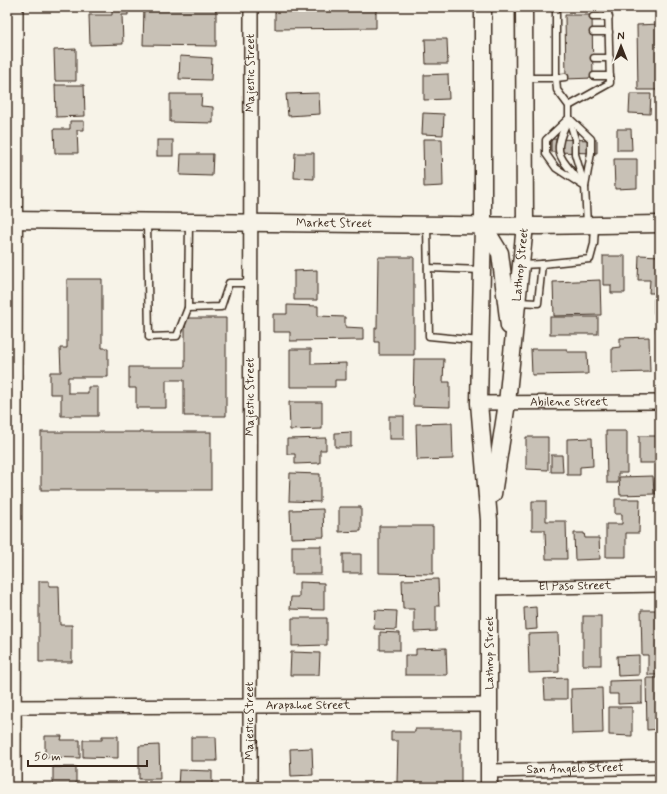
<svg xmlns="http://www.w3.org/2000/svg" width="667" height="794" viewBox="0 0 667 794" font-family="Mynerve,sans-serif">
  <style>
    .building { fill: #c8c1b6; stroke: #3b2a1e }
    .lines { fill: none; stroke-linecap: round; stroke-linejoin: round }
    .service-casing { stroke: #3b2a1e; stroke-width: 9 }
    .minor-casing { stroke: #3b2a1e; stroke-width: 16 }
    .tertiary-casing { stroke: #3b2a1e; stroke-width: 19 }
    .service { stroke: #f7f3e8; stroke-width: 6 }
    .minor { stroke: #f7f3e8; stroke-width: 13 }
    .tertiary { stroke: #f7f3e8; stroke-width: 16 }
    .labels { text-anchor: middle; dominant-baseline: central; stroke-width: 3; stroke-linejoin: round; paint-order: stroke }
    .street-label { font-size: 12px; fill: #3b2a1e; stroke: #f7f3e8 }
  </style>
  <rect width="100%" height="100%" fill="#f7f3e8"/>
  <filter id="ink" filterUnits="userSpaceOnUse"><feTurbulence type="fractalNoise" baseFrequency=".025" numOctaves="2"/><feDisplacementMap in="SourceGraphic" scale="8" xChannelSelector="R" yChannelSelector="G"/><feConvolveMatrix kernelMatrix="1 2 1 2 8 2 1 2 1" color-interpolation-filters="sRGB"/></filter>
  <g filter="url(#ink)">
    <g class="building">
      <path d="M112,7H128V15H122L123,44L90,45L89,15H112Z"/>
      <path d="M144,7H216V46L143,45Z"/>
      <path d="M275,7H376V28L275,29Z"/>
      <path d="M565,15H592L593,78L566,79Z"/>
      <path d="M660,24V90H638L637,25Z"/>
      <path d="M425,39H447L448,64H426Z"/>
      <path d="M76,49V81H55L54,50Z"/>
      <path d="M180,56L212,58L211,80L179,79Z"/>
      <path d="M448,74L449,99L424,100V75Z"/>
      <path d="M55,85H84L85,116L56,117Z"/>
      <path d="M319,93L320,114L288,116L286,94Z"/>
      <path d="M170,94H202L201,106L213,107V123L170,122Z"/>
      <path d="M630,94H651L650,114L629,113Z"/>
      <path d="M423,113L444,114L443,135L422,134Z"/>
      <path d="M70,121H84V130H77L78,153H55L54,129H70Z"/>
      <path d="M617,129H631L632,150H617Z"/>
      <path d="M423,139H442L443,186L424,187Z"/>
      <path d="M551,139L597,140V153L551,152Z"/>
      <rect x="157" y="140" width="16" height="16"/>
      <path d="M295,153H314V179L294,178Z"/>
      <path d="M181,154H213L212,176L180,175Z"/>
      <path d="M614,159H637V188L615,189Z"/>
      <path d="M639,255L660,256V293H649L650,280H638Z"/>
      <path d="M603,256H625V293H611V285H603Z"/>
      <path d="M378,257H414V355H379V342H375V328H377Z"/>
      <path d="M317,270V300H294V271Z"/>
      <path d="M67,279H102V348H108V377H68V393H88V387H98V416H61V394H50V372H61L60,348H67Z"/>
      <path d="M600,280L601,315L554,316L553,282Z"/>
      <rect x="654" y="299" width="6" height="14"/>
      <path d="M287,305L318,306V316L345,317V327L363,328V340L290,341V332H273V314H287Z"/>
      <rect x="550" y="317" width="48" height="17"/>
      <rect x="656" y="317" width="4" height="15"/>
      <path d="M185,318H226V416H184V380H166V408H136V388H129V367H185Z"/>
      <path d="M649,337L650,372L612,373V348L620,347V338Z"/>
      <path d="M290,349H311V364L346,363V380H335V387H290Z"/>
      <path d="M531,349H567V352H587L588,374L532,375Z"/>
      <path d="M414,359H444L443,382H450V407L413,406Z"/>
      <path d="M289,402H322V429L290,430Z"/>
      <rect x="389" y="416" width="15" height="23"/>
      <path d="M452,423L453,459L417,460L416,424Z"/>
      <path d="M606,431H627V473H618V483H607Z"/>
      <rect x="41" y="432" width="170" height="58"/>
      <path d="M351,432V447H335V433Z"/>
      <rect x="639" y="436" width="21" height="27"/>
      <path d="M526,437H548V470L526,469Z"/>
      <path d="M326,438V450H320V463L295,464V454H287V439Z"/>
      <path d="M592,438L593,466L580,467V475H567V439Z"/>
      <path d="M551,455H562L563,472H551Z"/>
      <path d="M290,473L320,474V502L289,501Z"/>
      <path d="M653,476L654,494L620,495L619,477Z"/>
      <rect x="655" y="478" width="5" height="16"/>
      <path d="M615,499H640L639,533H626V557H606V524H622V514H615Z"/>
      <path d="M532,501H546V521H566L567,559H546L545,530H532Z"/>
      <path d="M339,507H361V531L339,532Z"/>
      <path d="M323,509L324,537L291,538L290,510Z"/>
      <path d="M379,526H433V574L379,573Z"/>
      <path d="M574,533H584L585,538H599L600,559L575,560Z"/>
      <rect x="292" y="546" width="29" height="28"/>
      <rect x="343" y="554" width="18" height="19"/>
      <path d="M438,579L439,606H436V631L414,632V609H403L402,580Z"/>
      <path d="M39,581H49V586H59L60,625H72V662H39Z"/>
      <path d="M299,582L324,583V610L290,609L291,597H299Z"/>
      <path d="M536,607L537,629L525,630L524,608Z"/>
      <path d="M375,610L397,611L396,630L374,629Z"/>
      <path d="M641,610H656V615H660V675H648V655H642Z"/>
      <rect x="583" y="616" width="18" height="49"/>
      <path d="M292,618H327V645L292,646Z"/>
      <path d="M380,632L400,633V650H380Z"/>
      <path d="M558,633L559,672L529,673L528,634Z"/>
      <path d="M446,648L447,675H405V655H416V649Z"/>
      <path d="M291,652L320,653L319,675H290Z"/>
      <path d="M639,655V675L618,676L617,656Z"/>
      <path d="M567,678V699H545L544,679Z"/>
      <path d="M646,678H660V729L647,730Z"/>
      <path d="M642,680V703L618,704V694H609V681Z"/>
      <path d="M602,688L603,733L572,734L571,689Z"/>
      <path d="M609,707H632V736L609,735Z"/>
      <path d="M415,729H461V784L416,783V787H374V782L397,783L398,741H391V732H415Z"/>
      <path d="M45,736H62L61,740H80V758L45,757Z"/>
      <path d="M102,736H118V758L83,757V740H102Z"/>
      <path d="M191,737H216L217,761H191Z"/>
      <path d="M159,745L160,779H139V746Z"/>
      <path d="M312,748L313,775L291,776L290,749Z"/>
      <rect x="53" y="767" width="23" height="20"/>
      <path d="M179,770L212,771V787H178Z"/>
      <path d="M292,785L314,786V787H292Z"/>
    </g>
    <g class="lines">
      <defs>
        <g id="service">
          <path d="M556,7V78L565,77"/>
          <path d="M593,17H609"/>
          <path d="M593,32H609"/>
          <path d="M594,58H610"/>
          <path d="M594,76H610"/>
          <path d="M524,78H556L557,90L569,106V118L546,140V154L556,168L585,187L587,224"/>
          <path d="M569,106L610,83L608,7"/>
          <path d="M569,118L591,139V153L585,187"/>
          <path d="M569,119L575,139V154L584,184"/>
          <path d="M567,122C551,155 560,156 581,183"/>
          <path d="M147,223L149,337L177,336L188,308L189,223"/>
          <path d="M427,225L429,336L480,341"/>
          <path d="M522,265L542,264"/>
          <path d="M428,268L482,270"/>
          <path d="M518,302L538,303L542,264L590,259L594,244L595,226"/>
          <path d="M188,308L221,307L229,283H251"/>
        </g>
        <g id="minor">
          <path id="s1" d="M479,403L660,402"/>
          <path id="s2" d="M489,588L660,585"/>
          <path id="s3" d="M7,707L490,705"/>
          <path id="s4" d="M489,771L660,767"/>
          <path d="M14,787L16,7"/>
          <path id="s5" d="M250,787L251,7"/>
        </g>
        <g id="tertiary">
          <path d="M483,7V225L479,403L489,520V787"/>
          <path id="s6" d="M7,220L539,226L660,224"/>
          <path d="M483,225L500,253L509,326"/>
          <path id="s7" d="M493,494L507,403L525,225L524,7"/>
        </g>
      </defs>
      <use href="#service" class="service-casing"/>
      <use href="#minor" class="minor-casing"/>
      <use href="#tertiary" class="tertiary-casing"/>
      <use href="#service" class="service"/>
      <use href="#minor" class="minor"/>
      <use href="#tertiary" class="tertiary"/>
    </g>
  </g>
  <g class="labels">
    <g class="street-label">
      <text stroke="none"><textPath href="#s5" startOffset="714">Majestic Street</textPath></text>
      <text stroke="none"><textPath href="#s6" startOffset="327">Market Street</textPath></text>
      <text stroke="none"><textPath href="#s7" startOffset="231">Lathrop Street</textPath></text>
      <text stroke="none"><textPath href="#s5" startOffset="390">Majestic Street</textPath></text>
      <text stroke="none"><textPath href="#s1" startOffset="90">Abilene Street</textPath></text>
      <text stroke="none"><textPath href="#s2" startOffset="86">El Paso Street</textPath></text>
      <text transform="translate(490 653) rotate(-90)">Lathrop Street</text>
      <text stroke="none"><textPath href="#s3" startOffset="301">Arapahoe Street</textPath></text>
      <text stroke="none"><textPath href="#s5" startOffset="66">Majestic Street</textPath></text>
      <text stroke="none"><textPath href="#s4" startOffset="86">San Angelo Street</textPath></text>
    </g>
  </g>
  <rect width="667" height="794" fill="none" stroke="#f7f3e8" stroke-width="24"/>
  <rect x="12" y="12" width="643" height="770" fill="none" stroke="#3b2a1e" stroke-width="1.5" filter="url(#ink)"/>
  <g transform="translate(621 46)" stroke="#f7f3e8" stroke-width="3" paint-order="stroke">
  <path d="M0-3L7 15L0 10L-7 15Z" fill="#3b2a1e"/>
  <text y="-6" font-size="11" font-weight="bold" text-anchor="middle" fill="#3b2a1e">N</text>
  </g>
  <path d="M28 760v6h119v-6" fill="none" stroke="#3b2a1e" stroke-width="2"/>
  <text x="34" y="760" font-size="12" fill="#3b2a1e" stroke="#f7f3e8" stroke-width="3" paint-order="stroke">50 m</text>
</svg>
